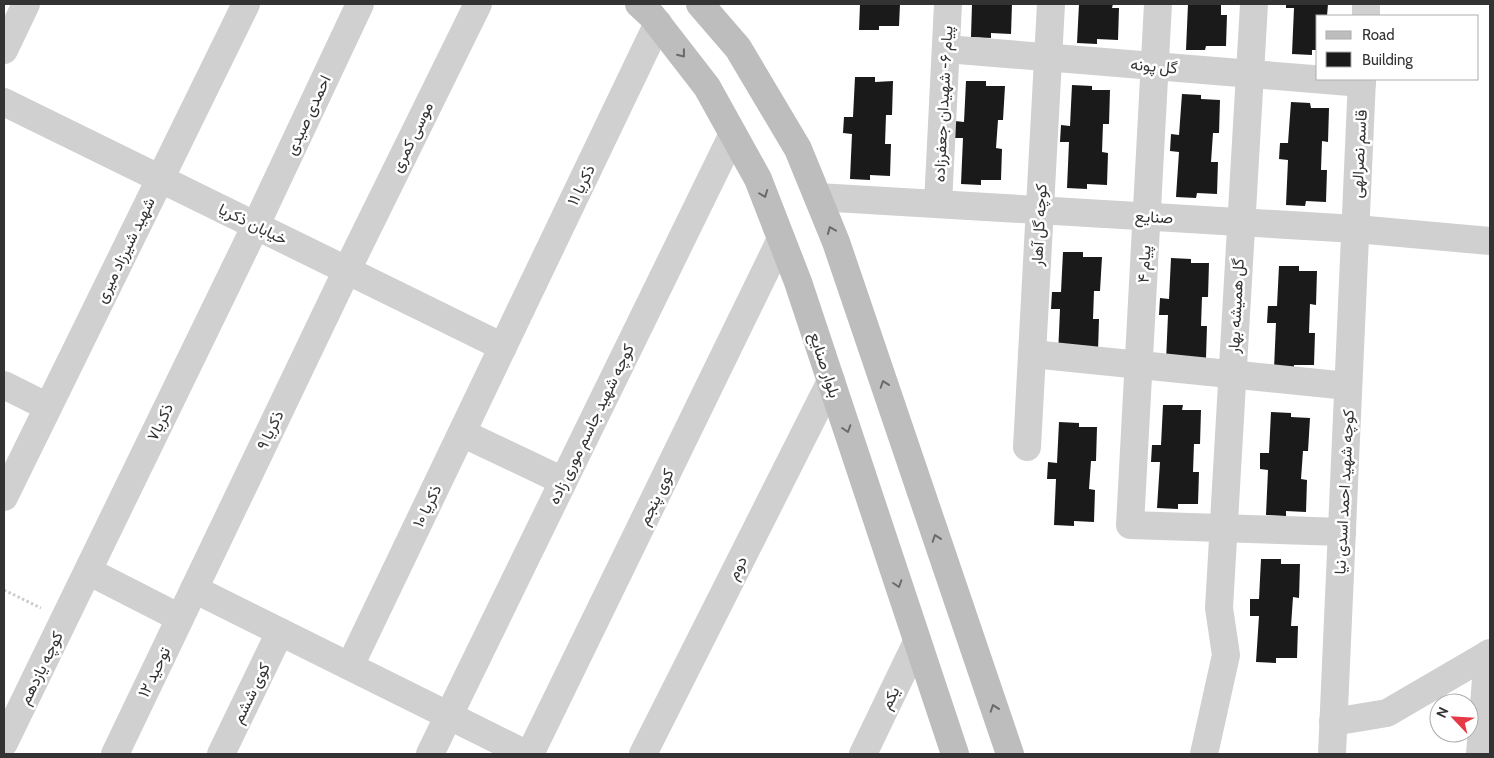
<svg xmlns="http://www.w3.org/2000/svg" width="1494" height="758" viewBox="0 0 1494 758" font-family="Cabin,Vazirmatn,sans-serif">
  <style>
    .building { fill: #1a1a1a }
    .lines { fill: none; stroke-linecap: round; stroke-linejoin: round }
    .path { stroke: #cdcdcd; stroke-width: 3; stroke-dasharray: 2.5 2.5; stroke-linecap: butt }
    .street { stroke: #d0d0d0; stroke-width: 28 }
    .secondary { stroke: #bdbdbd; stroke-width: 28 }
    .oneway { stroke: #6a6a6a }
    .labels { text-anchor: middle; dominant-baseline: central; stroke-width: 5; stroke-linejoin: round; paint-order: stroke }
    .street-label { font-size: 16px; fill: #333; stroke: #fff }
  </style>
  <rect width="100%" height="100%" fill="#fff"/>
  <g class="building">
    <path d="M860,4H900L899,26H879V30H859Z"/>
    <path d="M972,4H1012L1011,34L991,33V38L971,37Z"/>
    <path d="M1079,4H1113L1112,8H1119L1118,40L1097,39V44L1077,43Z"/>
    <path d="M1188,4H1221V15H1227L1226,46H1206L1205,50H1186Z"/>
    <path d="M1286,4H1328L1327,16H1318V50H1312V55L1292,54L1294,8H1286Z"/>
    <path d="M855,77H875V82L893,81L892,115H886L885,144H891L890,176L870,175V180L850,179L852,134L843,133L844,117H853Z"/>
    <path d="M966,81H986V86H1005L1003,120H998L996,148L1002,149L1001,180H981V185L961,184L963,138H954L955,121L964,122Z"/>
    <path d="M1072,85L1092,86V90H1110L1109,124H1103L1102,152L1108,153L1107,185L1087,184V189L1067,188L1069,142H1060L1061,125L1070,126Z"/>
    <path d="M1182,94L1201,95V99L1220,100L1219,133H1213L1211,162H1218L1217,194L1197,193L1196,198L1176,197L1179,152L1170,151L1171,134L1179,135Z"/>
    <path d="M1291,102L1310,103L1311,108H1329L1328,142L1322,141L1321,170H1327L1326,202L1306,201L1305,206L1286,205L1288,160L1279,159L1280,143H1288Z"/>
    <path d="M1063,252H1083V257H1102L1100,291H1094L1093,319H1099L1098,351L1058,355L1060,309H1051L1052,292H1061Z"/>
    <path d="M1171,258L1191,259V263H1209L1208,297H1202L1201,326H1207L1206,358L1186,357L1166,361L1168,315H1159L1160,298L1169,299Z"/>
    <path d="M1279,266H1299V271H1317L1316,305L1310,304L1309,333H1315L1314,365H1294V370L1274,369L1276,323H1267L1268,306H1277Z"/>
    <path d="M1163,405H1183L1182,410H1201L1200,444H1194L1193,472H1199L1198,504H1178V509L1157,508L1160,462H1151L1152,445H1161Z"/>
    <path d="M1271,412L1291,413V417L1310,418L1308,451H1303L1301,479L1307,480L1306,512L1286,511V516L1266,515L1268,470L1260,469V453H1269Z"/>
    <path d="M1059,422L1079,423V427H1097L1096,461H1091L1089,489L1095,490L1094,522L1074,521V526L1054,525L1056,479H1047L1048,462L1057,463Z"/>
    <path d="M1261,559H1281V564H1300L1299,598L1293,597L1291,626H1298L1297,658H1276V663L1256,662L1259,616H1250V599H1259Z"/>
  </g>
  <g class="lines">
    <path class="path" d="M4,590L41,608"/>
    <g class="street">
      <path d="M1158,4L1130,525L1342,532"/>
      <path d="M1366,16V4"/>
      <path d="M946,49L1362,83"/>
      <path d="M4,50L26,4"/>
      <path d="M4,102L503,347"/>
      <path d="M818,197L1356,229L1490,241"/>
      <path d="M938,204L948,4"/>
      <path d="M1032,354L1348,386"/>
      <path d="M4,385L48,407"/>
      <path d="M462,433L563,481"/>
      <path d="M1027,447L1051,4"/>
      <path d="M4,497L246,4"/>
      <path d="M88,571L180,618"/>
      <path d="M194,589L526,754"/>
      <path d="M350,666L658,23"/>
      <path d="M1333,722L1387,713L1490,653"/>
      <path d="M4,743L256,225L360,4"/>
      <path d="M115,754L347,270L478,4"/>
      <path d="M221,754L280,632"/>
      <path d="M430,754L733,134"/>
      <path d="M530,754L781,239"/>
      <path d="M643,754L831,381"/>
      <path d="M863,754L917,642"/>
      <path d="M1204,754L1226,655L1219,608L1254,4"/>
      <path d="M1332,754L1362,79"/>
      <path d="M1480,754L1488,654"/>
    </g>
    <g class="secondary">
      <path d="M639,4L652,16L707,87L758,179L798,282L955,754"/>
      <path d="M700,4L738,48L798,149L836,242L1010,754"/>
    </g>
  </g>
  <defs><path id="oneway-chevron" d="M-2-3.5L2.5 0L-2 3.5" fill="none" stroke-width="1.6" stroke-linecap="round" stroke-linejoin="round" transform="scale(1.25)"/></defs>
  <g class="oneway">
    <use href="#oneway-chevron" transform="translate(682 54) rotate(52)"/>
    <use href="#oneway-chevron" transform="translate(764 194) rotate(69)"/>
    <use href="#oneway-chevron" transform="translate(831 230) rotate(-112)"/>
    <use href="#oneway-chevron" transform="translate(884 384) rotate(-109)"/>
    <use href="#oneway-chevron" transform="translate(847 429) rotate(72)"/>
    <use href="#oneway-chevron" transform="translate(936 538) rotate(-109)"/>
    <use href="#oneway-chevron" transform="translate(898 584) rotate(72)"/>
    <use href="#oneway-chevron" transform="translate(994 708) rotate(-109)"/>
  </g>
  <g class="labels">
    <g class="street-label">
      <text transform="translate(1154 66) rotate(5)">گل پونه</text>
      <text transform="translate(943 104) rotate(-87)">پیام ۶- شهیدان جعفرزاده</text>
      <text transform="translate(308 115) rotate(-65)">احمدی صیدی</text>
      <text transform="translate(412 137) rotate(-64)">موسی کمری</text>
      <text transform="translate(1359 154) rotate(-87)">قاسم نصرالهی</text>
      <text transform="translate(581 185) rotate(-64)">ذکریا ۱۱</text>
      <text transform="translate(1154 217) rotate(3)">صنایع</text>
      <text transform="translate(253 224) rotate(26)">خیابان ذکریا</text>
      <text transform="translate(1039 225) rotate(-87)">کوچه گل آهار</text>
      <text transform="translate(125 250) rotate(-64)">شهید شیرزاد میری</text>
      <text transform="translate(1144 264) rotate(-87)">پیام ۴</text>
      <text transform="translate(1236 306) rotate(-87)">گل همیشه بهار</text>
      <text transform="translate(825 365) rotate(72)">بلوار صنایع</text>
      <text transform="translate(160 422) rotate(-64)">ذکریا۷</text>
      <text transform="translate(591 424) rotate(-64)">کوچه شهید جاسم موری زاده</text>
      <text transform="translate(270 430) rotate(-64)">ذکریا ۹</text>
      <text transform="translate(1344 492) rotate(-87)">کوچه شهید احمد اسدی نیا</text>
      <text transform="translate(656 497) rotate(-64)">کوی پنجم</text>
      <text transform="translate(427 506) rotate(-64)">ذکریا ۱۰</text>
      <text transform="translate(737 568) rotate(-63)">دوم</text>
      <text transform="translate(41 668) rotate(-64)">کوچه یازدهم</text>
      <text transform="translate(154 672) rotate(-64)">توحید ۱۲</text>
      <text transform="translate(251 693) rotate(-64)">کوی ششم</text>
      <text transform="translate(890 698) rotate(-64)">یکم</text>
    </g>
  </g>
  <rect width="1494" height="758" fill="none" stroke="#333333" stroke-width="10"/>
  <rect x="1316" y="15" width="162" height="65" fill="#ffffff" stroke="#adadad"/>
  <rect x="1326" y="31" width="25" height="8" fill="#bdbdbd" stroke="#adadad"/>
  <text x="1362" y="40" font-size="15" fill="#333333">Road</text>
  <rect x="1326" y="52" width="25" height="15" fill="#1a1a1a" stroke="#adadad"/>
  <text x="1362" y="65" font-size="15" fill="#333333">Building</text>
  <g transform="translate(1454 718) rotate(295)"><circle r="24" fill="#ffffff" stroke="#adadad"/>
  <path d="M0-4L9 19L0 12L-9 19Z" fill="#e63946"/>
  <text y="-8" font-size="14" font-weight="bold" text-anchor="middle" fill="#333333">N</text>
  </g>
</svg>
